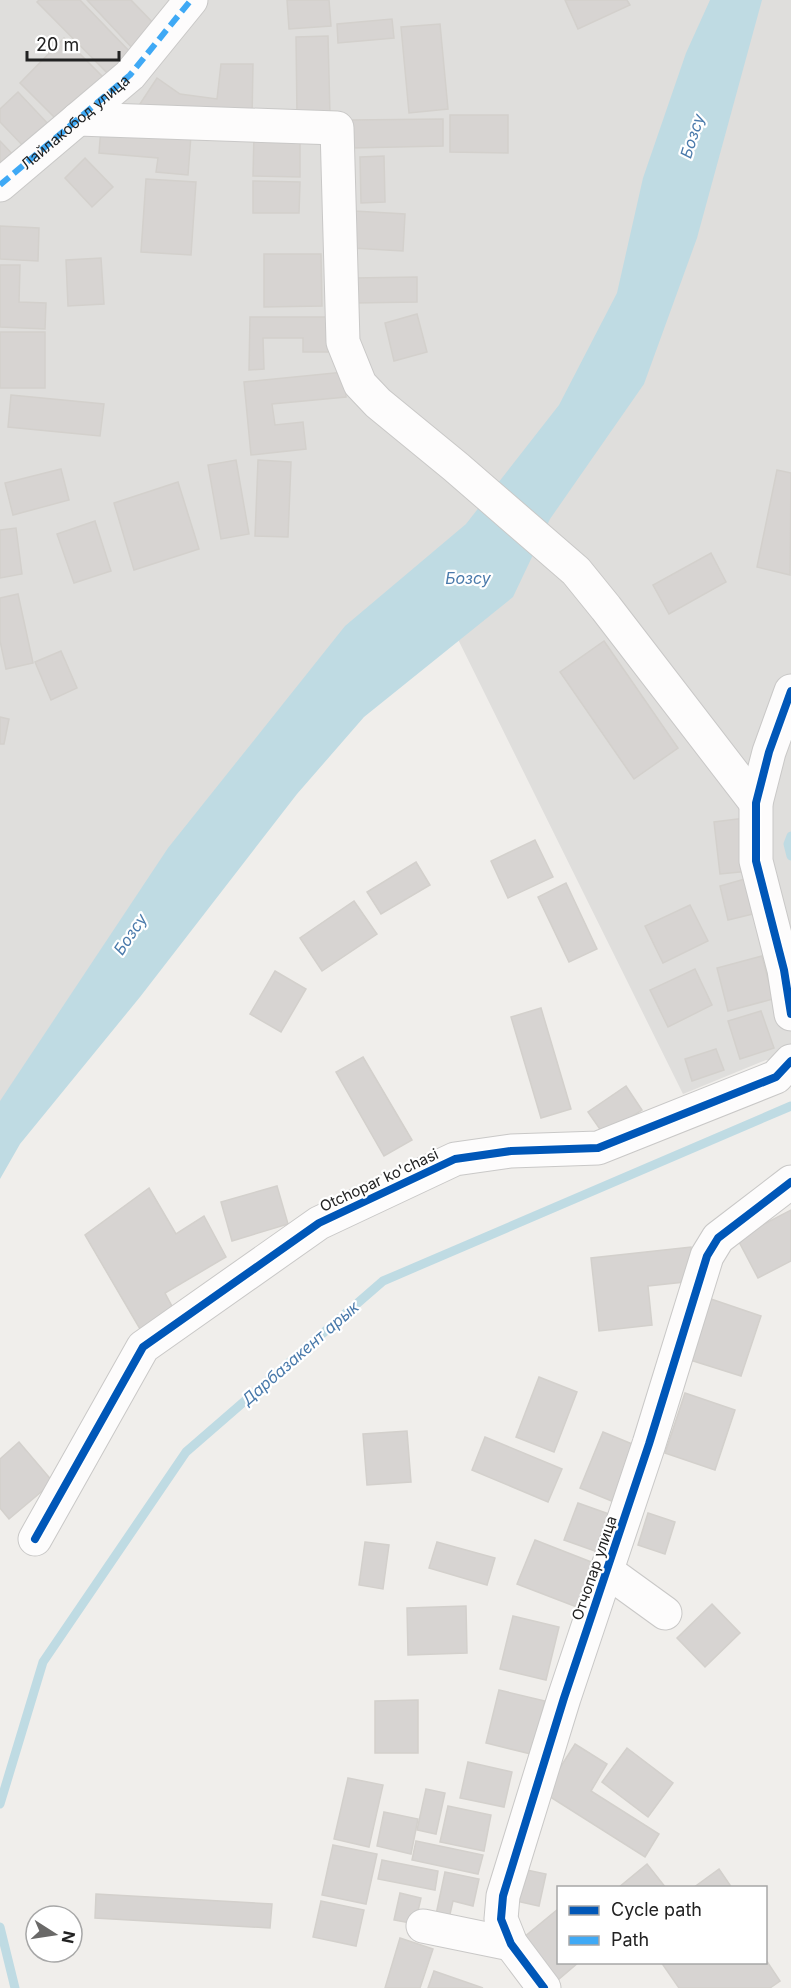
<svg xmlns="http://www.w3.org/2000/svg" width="791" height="1988" viewBox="0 0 791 1988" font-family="Inter,sans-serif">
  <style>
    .residential { fill: #dfdedc }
    .water { fill: #bfdbe3 }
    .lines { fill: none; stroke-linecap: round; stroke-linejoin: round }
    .stream { stroke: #bfdbe3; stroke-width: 9 }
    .building { fill: #d7d4d2; stroke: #d3d0cc; stroke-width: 1.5 }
    .minor-casing { stroke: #c9c8c7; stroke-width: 35 }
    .minor { stroke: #fdfcfc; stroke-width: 33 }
    .quiet { stroke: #3fa9f5; stroke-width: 6; stroke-dasharray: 12 6; stroke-linecap: butt }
    .cycleway-casing { stroke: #fff; stroke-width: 11 }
    .cycleway { stroke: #0057b8; stroke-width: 8 }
    .labels { text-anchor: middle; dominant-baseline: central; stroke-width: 4.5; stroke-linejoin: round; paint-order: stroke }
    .street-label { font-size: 15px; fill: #222; stroke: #fff }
    .water-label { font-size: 16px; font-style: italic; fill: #4a7aab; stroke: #fff }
  </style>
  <rect width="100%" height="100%" fill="#f0eeeb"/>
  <g class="residential">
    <path d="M0,0H743L602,388L0,1136Z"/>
    <path d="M753,0H791V1059L766,1060L683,1094L439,601L518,516Z"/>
  </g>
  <path class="water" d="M710,0H762L697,238L644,384L550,519L513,597L364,717L297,794L140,997L20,1144L0,1179V1101L168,848L345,626L466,524L559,405L617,293L643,178L686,53Z"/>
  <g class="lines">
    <g class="stream">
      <path d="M791,836L788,844L791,856"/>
      <path d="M0,1804L43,1662L186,1452L383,1281L791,1106"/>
      <path d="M0,1927L15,1988"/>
    </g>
  </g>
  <g class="building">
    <path d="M39,0H80L133,55L111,77L37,2Z"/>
    <path d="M87,0H131L158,28L135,51Z"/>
    <path d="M287,0H329L331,26L289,29Z"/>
    <path d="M565,0H627L630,5L578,29Z"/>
    <path d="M392,19L394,38L338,43L337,24Z"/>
    <path d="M440,24L448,109L409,113L401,27Z"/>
    <path d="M328,36L330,116L297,117L296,37Z"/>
    <path d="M64,38L106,80L62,125L20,83Z"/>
    <path d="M221,64H253L252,119L132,116L157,78L180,94L217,99Z"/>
    <path d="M18,92L51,127L27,150L0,122V109Z"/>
    <path d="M450,115H508V153L450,152Z"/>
    <path d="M443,119V146L352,148L351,120Z"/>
    <path d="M101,128L191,135L188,175L156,172L158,158L99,153Z"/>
    <path d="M254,134H300V177L253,176Z"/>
    <path d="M0,141L18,160L0,177Z"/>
    <path d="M384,156L385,202L361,203L360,157Z"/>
    <path d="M85,158L113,187L92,207L65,178Z"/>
    <path d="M146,179L196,182L191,255L141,252Z"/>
    <path d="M253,181L300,182L299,213H253Z"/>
    <path d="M354,211L405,214L403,251L352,248Z"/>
    <path d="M0,226L39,228L38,261L0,259Z"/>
    <path d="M264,254H321L322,306L264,307Z"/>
    <path d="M101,258L104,304L68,306L66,260Z"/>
    <path d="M0,265H20L19,302L46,303L45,329L0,327Z"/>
    <path d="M417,277V302L355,303L354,278Z"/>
    <path d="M417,314L427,352L394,361L385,323Z"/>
    <path d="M250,317H329V352H303V338H263L264,369L249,370Z"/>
    <rect x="0" y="332" width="45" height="56"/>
    <path d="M344,372L346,397L272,404L275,425L303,422L306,449L251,455L244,382Z"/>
    <path d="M11,395L104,404L100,436L8,427Z"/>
    <path d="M236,460L249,534L221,539L208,465Z"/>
    <path d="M258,460L291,462L288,537L255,536Z"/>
    <path d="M61,469L69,500L13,515L5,483Z"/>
    <path d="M777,470L791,473L790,575L757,567Z"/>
    <path d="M178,482L199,549L134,570L114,503Z"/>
    <path d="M95,521L111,571L74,583L57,534Z"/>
    <path d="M16,528L22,574L0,578V530Z"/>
    <path d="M711,553L726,582L669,614L653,585Z"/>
    <path d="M18,594L33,663L6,669L0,641V598Z"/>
    <path d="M604,641L678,748L634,779L560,672Z"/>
    <path d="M61,651L77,688L51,700L35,662Z"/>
    <path d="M0,717L9,719L4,744H0Z"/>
    <path d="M745,818L750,871L720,874L714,822Z"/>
    <path d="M535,840L553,877L508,898L491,861Z"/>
    <path d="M416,862L430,885L381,914L367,892Z"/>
    <path d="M745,879L753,914L728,920L720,886Z"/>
    <path d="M566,883L597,949L569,962L538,897Z"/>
    <path d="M354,901L377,934L322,971L300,938Z"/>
    <path d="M690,905L708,941L663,963L645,926Z"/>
    <path d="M762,956L773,999L728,1011L717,968Z"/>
    <path d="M695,969L712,1005L668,1027L650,990Z"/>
    <path d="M275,971L306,989L281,1032L250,1014Z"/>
    <path d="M541,1008L571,1109L541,1118L511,1017Z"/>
    <path d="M761,1011L774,1048L740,1059L728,1021Z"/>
    <path d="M716,1049L724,1070L692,1081L685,1059Z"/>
    <path d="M363,1057L412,1140L384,1156L336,1072Z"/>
    <path d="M626,1086L642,1110L604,1135L588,1112Z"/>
    <path d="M277,1186L288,1224L232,1241L221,1202Z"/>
    <path d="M149,1188L176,1234L204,1216L226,1257L165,1293L174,1310L140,1329L85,1235Z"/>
    <path d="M791,1210V1261L758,1278L737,1238Z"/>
    <path d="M691,1247L694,1281L648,1286L652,1325L599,1331L591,1258Z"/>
    <path d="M711,1299L761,1316L741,1376L690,1360Z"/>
    <path d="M539,1377L577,1392L554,1452L516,1437Z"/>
    <path d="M685,1393L735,1410L715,1470L665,1453Z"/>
    <path d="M407,1431L411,1482L367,1485L363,1434Z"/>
    <path d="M603,1432L637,1446L614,1502L580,1488Z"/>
    <path d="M485,1437L562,1469L548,1502L472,1470Z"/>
    <path d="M19,1442L53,1482L9,1519L0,1508V1459Z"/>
    <path d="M578,1503L609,1514L595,1551L564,1540Z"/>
    <path d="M648,1513L675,1522L665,1554L638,1545Z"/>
    <path d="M535,1540L599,1565L582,1609L517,1584Z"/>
    <path d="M365,1542L389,1545L383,1589L359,1585Z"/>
    <path d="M437,1542L495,1558L487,1585L429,1568Z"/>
    <path d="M712,1604L740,1633L705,1667L677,1638Z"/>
    <path d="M466,1606L467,1653L408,1655L407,1608Z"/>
    <path d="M513,1616L559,1627L546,1680L500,1669Z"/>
    <path d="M499,1690L545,1701L531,1754L486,1743Z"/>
    <path d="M418,1700V1753H375V1701Z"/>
    <path d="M575,1744L607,1764L591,1791L659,1834L645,1857L544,1793Z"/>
    <path d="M627,1748L673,1783L648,1817L602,1782Z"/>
    <path d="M468,1762L512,1772L504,1807L460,1798Z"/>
    <path d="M348,1778L383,1785L369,1847L334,1839Z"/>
    <path d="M426,1789L445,1793L436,1834L417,1830Z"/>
    <path d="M448,1806L491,1815L484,1851L440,1842Z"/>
    <path d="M384,1812L418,1819L411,1854L377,1846Z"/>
    <path d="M416,1841L483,1855L478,1874L412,1860Z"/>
    <path d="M333,1845L377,1854L366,1904L322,1895Z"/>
    <path d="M382,1860L438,1871L435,1890L378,1879Z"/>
    <path d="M647,1864L666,1888H618Z"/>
    <path d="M522,1869L546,1874L539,1906L516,1901Z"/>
    <path d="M719,1869L732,1888H693Z"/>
    <path d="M445,1872L479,1879L473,1906L453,1901L447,1927L434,1924Z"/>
    <path d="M400,1893L421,1898L415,1924L394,1920Z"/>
    <path d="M96,1894L272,1904L270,1928L95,1918Z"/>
    <path d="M321,1901L364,1910L356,1946L313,1937Z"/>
    <path d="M558,1909V1962H579L558,1980L524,1937Z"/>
    <path d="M400,1938L433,1949L420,1988H385Z"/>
    <path d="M766,1960L780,1981L770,1988H679L661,1962H766Z"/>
    <path d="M434,1971L483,1988H428Z"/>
  </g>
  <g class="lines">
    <defs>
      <g id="minor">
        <path d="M78,119L337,128L343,342L360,384L378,403L456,467L576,571L606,608L756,803"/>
        <path id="s1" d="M0,185L130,75L191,0"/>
        <path d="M791,691L769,752L756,803V861L784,970L791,1014"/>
        <path d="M35,1539L143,1347L319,1223L455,1159L511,1151L598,1148L776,1077L791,1061"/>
        <path d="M607,1571L665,1613"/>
        <path d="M423,1926L511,1944"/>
        <path d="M544,1988L511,1944L501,1919L503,1896L564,1698L649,1444L707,1256L718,1238L791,1182"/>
      </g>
    </defs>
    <use href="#minor" class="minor-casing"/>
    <use href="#minor" class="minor"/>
    <path class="quiet" d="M0,185L130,75L191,0"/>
    <defs>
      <g id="cycleway">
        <path d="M791,691L769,752L756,803V861L784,970L791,1014"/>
        <path d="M35,1539L143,1347L319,1223L455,1159L511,1151L598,1148L776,1077L791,1061"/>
        <path d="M544,1988L511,1944L501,1919L503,1896L564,1698L649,1444L707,1256L718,1238L791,1182"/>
      </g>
    </defs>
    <use href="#cycleway" class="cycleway-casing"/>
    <use href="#cycleway" class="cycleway"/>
  </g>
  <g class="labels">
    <g class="street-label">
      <text stroke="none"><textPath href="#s1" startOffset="98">Лайлакобод улица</textPath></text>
      <text transform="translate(379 1180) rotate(-25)">Otchopar ko'chasi</text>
      <text transform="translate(594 1568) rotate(-71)">Отчопар улица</text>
    </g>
    <g class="water-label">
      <text transform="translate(692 136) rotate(-72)">Бозсу</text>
      <text x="468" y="578">Бозсу</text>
      <text transform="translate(130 934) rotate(-56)">Бозсу</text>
      <text transform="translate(300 1353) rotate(-41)">Дарбазакент арык</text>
    </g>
  </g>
  <rect x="557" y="1886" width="210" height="78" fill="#ffffff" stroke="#a7a7a7" stroke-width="1.5"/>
  <rect x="569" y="1906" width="30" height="9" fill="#0057b8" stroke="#a7a7a7" stroke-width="1.5"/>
  <text x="611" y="1916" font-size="18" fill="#222222">Cycle path</text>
  <rect x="569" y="1936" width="30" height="9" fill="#3fa9f5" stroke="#a7a7a7" stroke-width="1.5"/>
  <text x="611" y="1946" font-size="18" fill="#222222">Path</text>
  <g transform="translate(54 1934) rotate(102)"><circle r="28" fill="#ffffff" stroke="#a7a7a7" stroke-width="1.5"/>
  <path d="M0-4.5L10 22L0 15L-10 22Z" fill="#6a6968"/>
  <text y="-9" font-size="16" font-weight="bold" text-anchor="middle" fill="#222222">N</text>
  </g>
  <path d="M27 51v9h92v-9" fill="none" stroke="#222222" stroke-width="3"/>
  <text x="36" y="51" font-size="18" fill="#222222" stroke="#ffffff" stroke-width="4.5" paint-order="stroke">20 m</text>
</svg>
